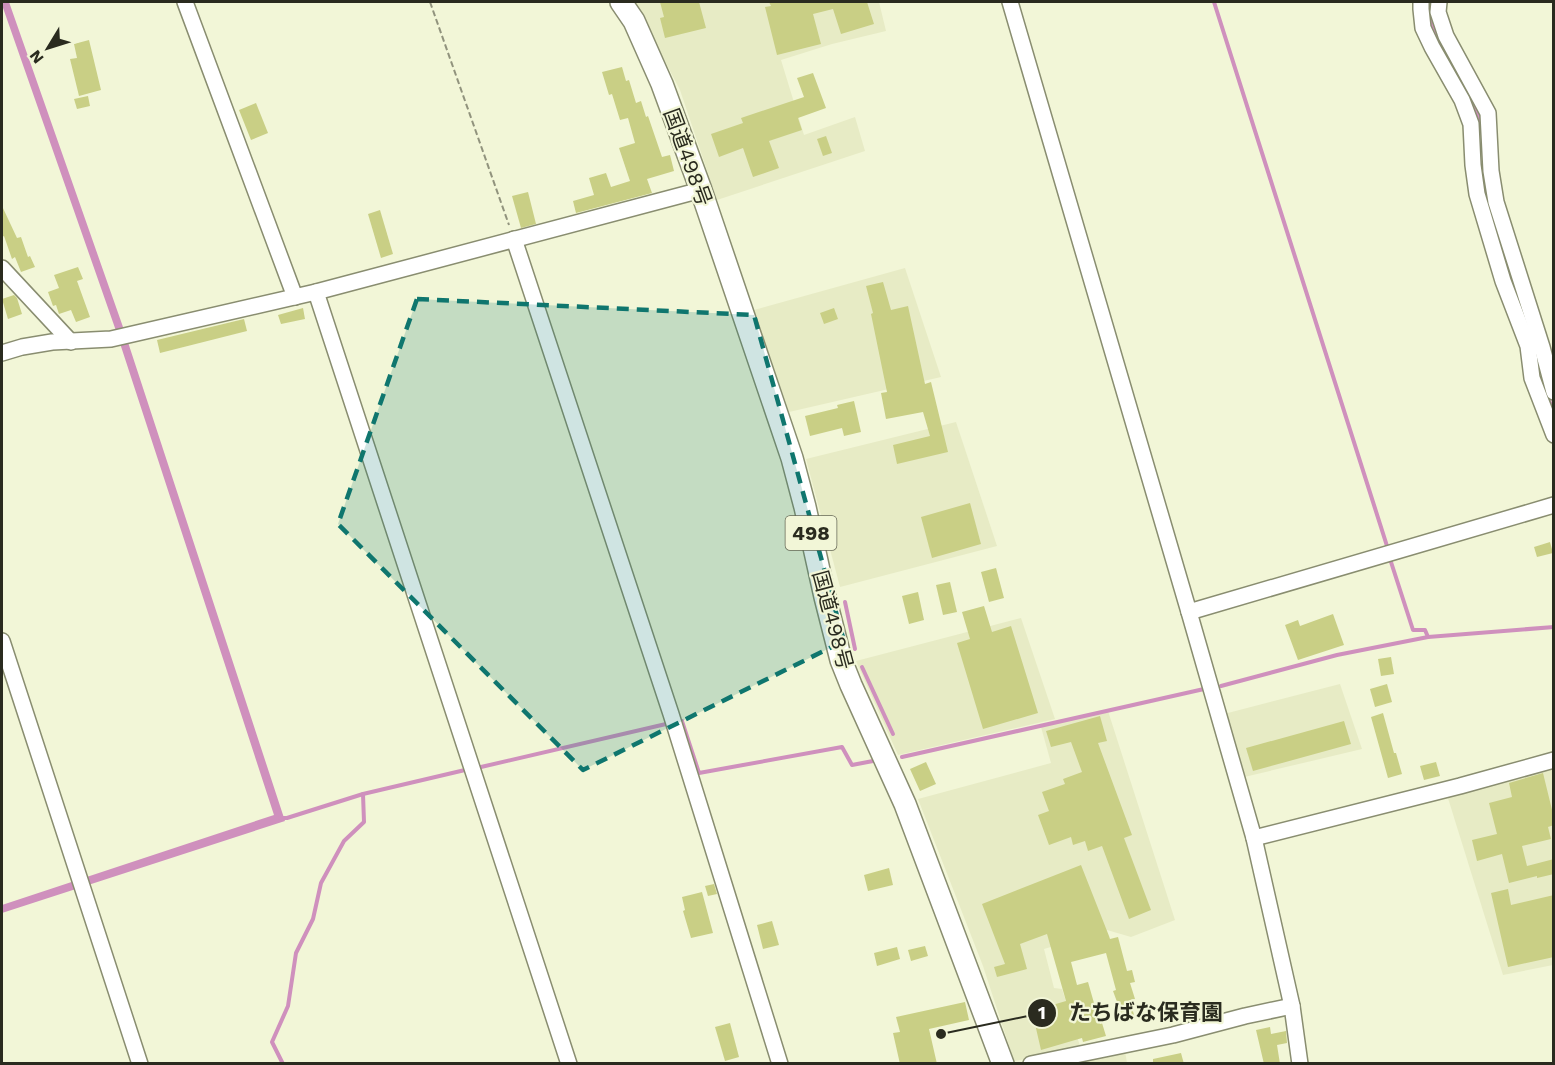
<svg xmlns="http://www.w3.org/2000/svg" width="1555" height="1065" viewBox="0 0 1555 1065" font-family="'Work Sans','Noto Sans JP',sans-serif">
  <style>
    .built { fill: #e7ebc5 }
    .water { fill: #cf90bd }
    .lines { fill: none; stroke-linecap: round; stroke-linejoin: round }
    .stream { stroke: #cf90bd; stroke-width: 4 }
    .building { fill: #c9cf85 }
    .minor-casing { stroke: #898d70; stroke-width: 18 }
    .highway-casing { stroke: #898d70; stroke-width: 24 }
    .path { stroke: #91937d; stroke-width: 2; stroke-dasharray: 6 3; stroke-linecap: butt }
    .minor { stroke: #fff; stroke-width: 15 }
    .highway { stroke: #fff; stroke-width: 21 }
    .marked { fill: #0f766e; fill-opacity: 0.2; stroke: #0f766e; stroke-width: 4.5; stroke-dasharray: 12 8; stroke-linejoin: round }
    .labels { text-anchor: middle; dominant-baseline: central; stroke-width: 4.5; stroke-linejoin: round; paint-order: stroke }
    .shield { fill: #f2f6d7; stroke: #666856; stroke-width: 1.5 }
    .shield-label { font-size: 20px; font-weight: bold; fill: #2a2b1f }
    .street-label { font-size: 21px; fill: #2a2b1f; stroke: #f2f6d7 }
    .leader { fill: none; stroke: #2a2b1f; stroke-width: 2 }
    .callout-dot { fill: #2a2b1f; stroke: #f2f6d7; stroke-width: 2 }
    .mark-label { font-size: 18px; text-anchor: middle; font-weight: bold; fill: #fff }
    .callout-label { font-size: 22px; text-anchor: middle; font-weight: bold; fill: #2a2b1f; stroke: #f2f6d7; stroke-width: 4.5; stroke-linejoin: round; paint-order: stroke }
  </style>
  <rect width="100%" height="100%" fill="#f2f6d7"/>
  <g class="built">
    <path d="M634,2H879L886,31L832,44L781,60L804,135L855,117L865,151L717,200L680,90Z"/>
    <path d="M905,268L941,377L789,412L754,310Z"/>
    <path d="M956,422L997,546L840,587L806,459Z"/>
    <path d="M1021,618L1055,719L898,755L856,661Z"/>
    <path d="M1340,684L1362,749L1240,778L1224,714Z"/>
    <path d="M1108,711L1175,920L1131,937L1107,930L1044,949L1054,988L1062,989L1081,1049L1014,1061L983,966L918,799L1051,763L1041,727Z"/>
    <path d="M1553,764V965L1503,975L1447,795Z"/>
    <path d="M1125,1051L1127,1063L1063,1064Z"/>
  </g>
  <path class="water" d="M2,2H9L123,327L285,821L2,913V905L274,815L115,328L2,5Z"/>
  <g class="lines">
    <g class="stream">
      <path d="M1214,2L1387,546"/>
      <path d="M1429,2L1428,12L1438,40L1469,94"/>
      <path d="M1474,103L1482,127"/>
      <path d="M1484,173V190L1490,207"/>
      <path d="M1545,389L1548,399L1554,410"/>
      <path d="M1391,562L1413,630H1425L1428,637"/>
      <path d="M845,602L855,649"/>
      <path d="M862,667L893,734"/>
      <path d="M1221,686L1337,655L1428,637L1554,627"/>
      <path d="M682,721L699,773L842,747L852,765L873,761"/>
      <path d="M902,757L1204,689"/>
      <path d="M481,767L666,724"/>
      <path d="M280,818H287L363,794L465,770"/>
      <path d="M283,1064L272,1042L288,1006L296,953L313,919L321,883L344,841L364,822L363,794"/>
    </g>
  </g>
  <g class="building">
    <path d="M660,2H699L706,28L665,38L660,18L664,17Z"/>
    <path d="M769,2H867L874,24L841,34L833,9L813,14L821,44L777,55L765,7L771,6Z"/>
    <path d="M89,40L101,90L79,96L70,59L77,58L74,44Z"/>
    <path d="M622,67L626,81L629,80L636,103L641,101L646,117L648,116L662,157L670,155L674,171L647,179L652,193L576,213L573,201L594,195L589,178L606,173L611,187L630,181L619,148L635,143L628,118L620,120L612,94L609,95L602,72Z"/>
    <path d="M813,73L826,108L798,118L802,130L769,141L779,168L753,177L743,148L719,157L711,134L743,123L741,118L804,97L797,78Z"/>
    <path d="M88,96L90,106L77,109L74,99Z"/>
    <path d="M256,103L268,133L251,140L239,110Z"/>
    <path d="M826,136L832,153L823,156L817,139Z"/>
    <path d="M528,192L536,224L521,228L512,196Z"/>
    <path d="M2,206L17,238L21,237L28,257L30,256L35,267L21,272L15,257L12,259L4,236L2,237Z"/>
    <path d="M380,210L393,254L381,258L368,214Z"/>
    <path d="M78,267L83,279L77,281L90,317L76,322L71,310L59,314L56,305L53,306L48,292L59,288L54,275Z"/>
    <path d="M883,282L891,310L908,306L925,384L931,382L948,452L897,464L893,445L930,436L923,412L886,419L881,393L887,392L871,314L873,313L866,286Z"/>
    <path d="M14,295L17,298L22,314L8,319L2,299Z"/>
    <path d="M303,308L305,319L281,324L278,315Z"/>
    <path d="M834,308L838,319L824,324L820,313Z"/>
    <path d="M244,319L247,331L160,353L157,340Z"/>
    <path d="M854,401L861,432L844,436L842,428L810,436L805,416L838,408L837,405Z"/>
    <path d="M970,503L981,544L932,558L921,517Z"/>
    <path d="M1550,542L1553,553L1537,557L1534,547Z"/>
    <path d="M996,568L1004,598L989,602L981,572Z"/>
    <path d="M950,582L957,612L943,615L936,585Z"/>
    <path d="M918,592L924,620L909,624L902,596Z"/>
    <path d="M984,606L992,632L1011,626L1038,713L983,729L957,643L970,639L962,612Z"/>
    <path d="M1333,614L1344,645L1298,660L1285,625L1298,620L1300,626Z"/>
    <path d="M1391,657L1394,674L1381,676L1378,659Z"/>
    <path d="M1387,684L1392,702L1375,707L1370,689Z"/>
    <path d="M1383,713L1394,753H1396L1402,774L1388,778L1371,717Z"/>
    <path d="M1100,716L1107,741L1098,743L1132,835L1124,838L1151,910L1129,919L1102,846L1088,851L1085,841L1073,845L1071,837L1049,845L1038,815L1049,811L1042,792L1065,784L1063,779L1082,772L1071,742L1051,747L1046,731Z"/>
    <path d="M1344,721L1351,744L1253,771L1246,748Z"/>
    <path d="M926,762L936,784L920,791L910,769Z"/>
    <path d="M1436,762L1440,776L1424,780L1420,766Z"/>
    <path d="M1543,773L1554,818V825L1548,827L1551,839L1522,846L1527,866L1554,859V874L1537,878V876L1509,883L1502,854L1477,861L1472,840L1497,834L1489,803L1512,797L1509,783Z"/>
    <path d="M1081,865L1109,936L1110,939L1118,937L1127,971L1132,970L1135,982L1130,983L1135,999L1130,1000L1134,1015L1123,1018L1113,991L1116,990L1106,953L1071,962L1077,985L1088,982L1100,1024L1102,1023L1106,1036L1083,1042L1082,1038L1041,1050L1032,1011L1066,1001L1047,934L1020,944L1027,969L997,977L994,967L1005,964L982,904Z"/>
    <path d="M889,868L893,885L868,891L864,875Z"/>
    <path d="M714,884L717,894L708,896L705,886Z"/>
    <path d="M1508,889L1511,905L1554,895V957L1508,967L1491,893Z"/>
    <path d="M702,892L713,933L691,938L683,911L685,910L682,897Z"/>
    <path d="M772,921L779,945L763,949L757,925Z"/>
    <path d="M925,946L928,956L911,961L908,950Z"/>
    <path d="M897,947L900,959L877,966L874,953Z"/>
    <path d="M965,1002L969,1020L929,1029L937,1064H900L893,1033L900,1032L896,1017Z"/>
    <path d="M730,1023L739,1057L725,1061L715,1027Z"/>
    <path d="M1270,1027L1271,1034L1286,1031L1287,1043L1277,1045L1280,1064H1264L1256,1030Z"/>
    <path d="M1181,1053L1184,1064H1153V1059Z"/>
  </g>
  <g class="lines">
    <defs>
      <g id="minor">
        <path d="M185,2L295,297"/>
        <path d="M1010,2L1189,612L1254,838L1292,1006L1300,1064"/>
        <path d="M1421,2V9L1423,28L1432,47L1462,100L1471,124L1473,165L1477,194L1503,281L1528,346L1532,378L1554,435"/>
        <path d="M1439,2L1438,12L1446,36L1488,113L1491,171L1496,202L1542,347L1554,392"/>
        <path d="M514,239L671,714L780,1064"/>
        <path d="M2,268L71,342"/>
        <path d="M316,292L569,1064"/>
        <path d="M2,353L22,347L52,342L111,339L316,292L701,190"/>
        <path d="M1189,612L1554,505"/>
        <path d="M2,641L140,1064"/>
        <path d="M1254,838L1460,786L1554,760"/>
        <path d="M1031,1064L1173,1035L1245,1016L1292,1006"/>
      </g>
      <path id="highway" d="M621,2L634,21L662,84L701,190L792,458L805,507L825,597L841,660L851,685L905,804L1003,1064"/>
    </defs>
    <use href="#minor" class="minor-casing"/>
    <use href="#highway" class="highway-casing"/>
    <path class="path" d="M430,2L509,225"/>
    <use href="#minor" class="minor"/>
    <use href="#highway" class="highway"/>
  </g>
  <path class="marked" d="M417,299L754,315L844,641L583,770L338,524Z"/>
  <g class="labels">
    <rect class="shield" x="785.5" y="516" width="51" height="34" rx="4.5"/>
    <g class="shield-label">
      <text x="811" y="533">498</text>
    </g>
    <g class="street-label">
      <text transform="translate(688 157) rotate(70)">国道498号</text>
      <text transform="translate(833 620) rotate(75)">国道498号</text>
    </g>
  </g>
  <path class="leader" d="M941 1034L1042 1013"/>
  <g class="callout-dot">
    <circle cx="941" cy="1034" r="6"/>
    <circle cx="1042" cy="1013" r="15"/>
  </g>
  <g class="mark-label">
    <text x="1042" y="1019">1</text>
  </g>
  <g class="callout-label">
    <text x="1146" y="1020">たちばな保育園</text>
  </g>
  <rect width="1555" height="1065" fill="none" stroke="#2a2b1f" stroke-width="6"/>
  <g transform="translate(48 48) rotate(232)" stroke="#f2f6d7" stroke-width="4.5" paint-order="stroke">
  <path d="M0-4.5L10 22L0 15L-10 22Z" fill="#2a2b1f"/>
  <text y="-9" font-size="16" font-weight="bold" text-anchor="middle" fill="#2a2b1f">N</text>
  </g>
</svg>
